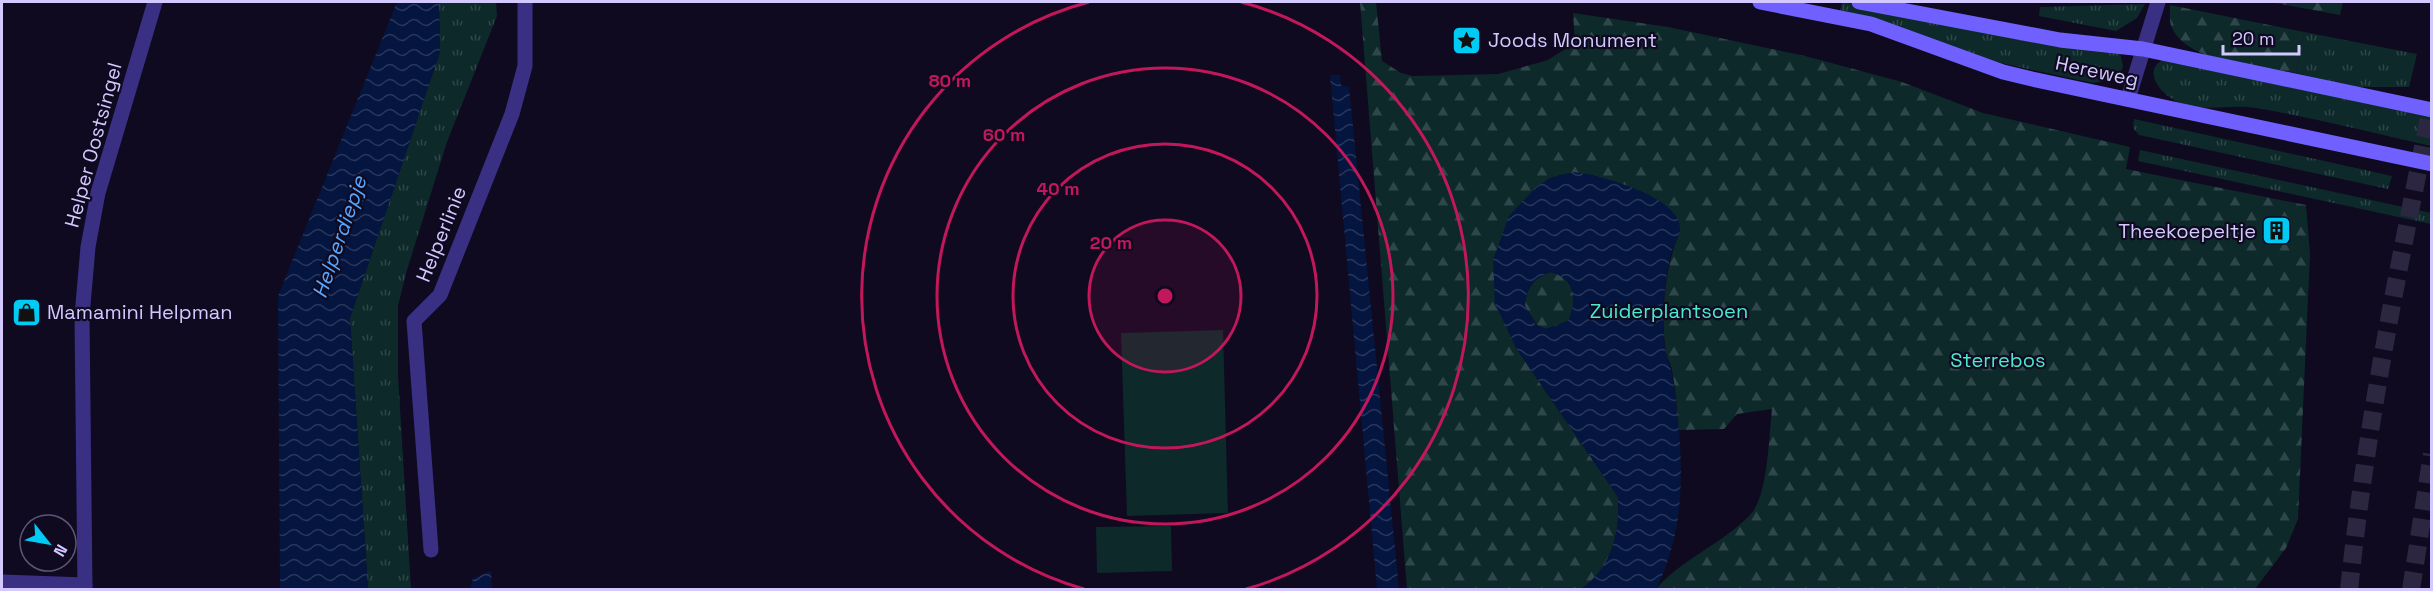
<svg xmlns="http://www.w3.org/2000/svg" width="2433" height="591" viewBox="0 0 2433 591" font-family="'Space Grotesk',sans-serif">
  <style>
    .grass { fill: url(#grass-tufts) }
    .forest { fill: url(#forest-firs) }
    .garden { fill: #0d292a }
    .water { fill: url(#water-waves); fill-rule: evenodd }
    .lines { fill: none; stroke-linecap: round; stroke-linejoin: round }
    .highway-tunnel { stroke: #2c2741; stroke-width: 18; stroke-dasharray: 18 9; stroke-linecap: butt }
    .street { stroke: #393084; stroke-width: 15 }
    .secondary { stroke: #6f60ff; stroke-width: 15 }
    .ring { fill: none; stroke: #c2185b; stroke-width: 3 }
    .labels { text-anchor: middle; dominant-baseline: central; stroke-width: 4.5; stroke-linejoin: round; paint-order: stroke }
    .poi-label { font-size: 20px; fill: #d3c9ff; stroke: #0f0a20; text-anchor: start }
    .street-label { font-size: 20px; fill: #d3c9ff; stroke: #0f0a20 }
    .park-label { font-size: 20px; fill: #4aeacd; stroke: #0f0a20 }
    .water-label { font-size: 21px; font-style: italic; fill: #57a6ff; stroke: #0f0a20 }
    .centre { fill: #c2185b; stroke: #0f0a20; stroke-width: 3 }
    .ring-label { font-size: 18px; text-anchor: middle; font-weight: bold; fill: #c2185b; stroke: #0f0a20; stroke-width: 4.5; stroke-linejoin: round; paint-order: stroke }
  </style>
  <defs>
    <pattern id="grass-tufts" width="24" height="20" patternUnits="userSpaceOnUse" patternTransform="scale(1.5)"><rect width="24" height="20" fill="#0d292a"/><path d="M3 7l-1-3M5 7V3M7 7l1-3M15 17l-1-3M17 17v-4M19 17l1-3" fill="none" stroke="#2f474a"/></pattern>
    <pattern id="forest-firs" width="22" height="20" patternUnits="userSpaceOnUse" patternTransform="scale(1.5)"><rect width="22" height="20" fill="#0d292a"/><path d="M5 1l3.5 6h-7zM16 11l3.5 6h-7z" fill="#2f474a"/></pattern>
    <pattern id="water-waves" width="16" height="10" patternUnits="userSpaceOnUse" patternTransform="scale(1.5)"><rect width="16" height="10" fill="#04153f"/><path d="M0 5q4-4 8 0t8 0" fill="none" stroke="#28365c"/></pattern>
  </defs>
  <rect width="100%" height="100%" fill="#0f0a20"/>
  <g class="grass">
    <path d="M439,2H496L497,16L447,142L407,270L398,306V375L411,589H368L350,318L440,52Z"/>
    <path d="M1842,2L2013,37L2120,53L2123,66L2120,75L2110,80L2093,83L2001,63L1840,12Z"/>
    <path d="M2145,4L2137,18L2116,31L2039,16L2040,7Z"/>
    <path d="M2304,32L2417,54L2409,87H2353L2296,73Z"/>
    <path d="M2164,59L2431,117V146C2373,133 2315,118 2256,108C2232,104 2206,112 2183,104C2165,99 2139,72 2164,59Z"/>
    <path d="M2134,119L2392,176L2388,189L2139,135L2133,128Z"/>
    <path d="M2140,150L2431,213V224L2138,161Z"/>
  </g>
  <g class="forest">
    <path d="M1360,2H1376L1382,61L1401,73L1413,76L1498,74L1548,60L1575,43L1573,13L1668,27L1805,56L1902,82L1983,113L2130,147L2126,169L2306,205L2310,254L2298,519L2286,548L2255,589H1656C1683,558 1724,543 1751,514C1768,495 1769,435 1772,409L1737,414L1724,429L1678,430C1677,410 1676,390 1672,370C1671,364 1667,359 1666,353C1660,312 1665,269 1680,230C1640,201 1597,155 1545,181L1516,348L1618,497C1620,533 1612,568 1581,589H1407Z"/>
    <path d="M2270,2H2343L2340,15Z"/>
    <path d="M2170,5L2304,32L2296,73C2261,66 2189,64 2172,28C2169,22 2170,12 2170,5Z"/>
    <path d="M1550,272C1575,277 1578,301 1568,321L1546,329L1537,325L1525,306C1526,289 1533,278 1550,272Z"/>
  </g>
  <g class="garden">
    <path d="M1223,330L1228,513L1127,516L1121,333Z"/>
    <path d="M1171,526L1172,571L1097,573L1096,527Z"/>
  </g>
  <g class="water">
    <path d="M397,2H439L440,52L350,318L368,589H280L278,296Z"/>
    <path d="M1330,75H1340L1341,85L1349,87L1399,589H1377Z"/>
    <path d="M1574,172C1602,176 1660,192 1676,216C1678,219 1680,225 1680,229C1680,237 1673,246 1671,254C1667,269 1665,285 1664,299C1663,317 1663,337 1666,354C1668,363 1672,370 1673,380C1683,450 1689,524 1656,589H1581C1612,568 1620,533 1618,497L1516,348L1495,303L1493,260L1509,216L1536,187L1553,177ZM1550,272C1575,277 1578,301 1568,321L1546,329L1536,325L1525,306C1526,289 1533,278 1550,272Z"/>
    <path d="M491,571L492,589H470L473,578Z"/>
  </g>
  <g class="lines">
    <g class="highway-tunnel">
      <path d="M2349,590C2366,426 2399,264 2432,103"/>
      <path d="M2411,590L2432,454"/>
    </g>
    <g class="street">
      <path d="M2128,99L2158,2"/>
      <path d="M431,550L414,321L440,295L512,114L525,66V2"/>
      <path d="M2,582L85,585"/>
      <path d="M85,590L82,316L88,247L98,193L155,2"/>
    </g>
    <g class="secondary">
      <path d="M1760,2L1871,24L2003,72L2032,79L2432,164"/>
      <path d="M1859,2L2060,40L2143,49L2432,110"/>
    </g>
  </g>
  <circle cx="1165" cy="296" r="76" fill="#c2185b" fill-opacity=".12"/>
  <g class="ring">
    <circle cx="1165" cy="296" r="76"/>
    <circle cx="1165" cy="296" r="152"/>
    <circle cx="1165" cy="296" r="228"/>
    <path d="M1084 589A304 304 0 0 1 1089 2M1241 2A304 304 0 0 1 1246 589"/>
  </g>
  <defs>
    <symbol id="sight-square" viewBox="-11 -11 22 22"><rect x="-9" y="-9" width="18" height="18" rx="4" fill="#00cbf4" stroke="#0f0a20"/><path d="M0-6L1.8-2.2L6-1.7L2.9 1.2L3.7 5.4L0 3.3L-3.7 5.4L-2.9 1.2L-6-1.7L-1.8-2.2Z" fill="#111"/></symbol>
    <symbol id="building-square" viewBox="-11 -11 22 22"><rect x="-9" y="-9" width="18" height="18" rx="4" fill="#00cbf4" stroke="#0f0a20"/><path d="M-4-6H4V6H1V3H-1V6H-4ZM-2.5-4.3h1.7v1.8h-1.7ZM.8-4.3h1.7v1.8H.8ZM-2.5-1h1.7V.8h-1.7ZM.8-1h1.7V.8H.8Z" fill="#111"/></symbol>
    <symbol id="shop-square" viewBox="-11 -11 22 22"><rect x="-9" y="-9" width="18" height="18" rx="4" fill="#00cbf4" stroke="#0f0a20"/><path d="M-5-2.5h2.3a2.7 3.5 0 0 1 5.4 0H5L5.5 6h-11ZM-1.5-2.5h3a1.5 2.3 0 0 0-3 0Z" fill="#111"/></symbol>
  </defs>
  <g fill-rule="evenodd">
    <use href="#sight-square" x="1450" y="24" width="33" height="33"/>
    <use href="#building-square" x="2260" y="214" width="33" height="33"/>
    <use href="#shop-square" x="10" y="296" width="33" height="33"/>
  </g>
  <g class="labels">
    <g class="poi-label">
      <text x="1488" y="40">Joods Monument</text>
      <text x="2256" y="231" text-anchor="end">Theekoepeltje</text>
      <text x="47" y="312">Mamamini Helpman</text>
    </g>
    <g class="street-label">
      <text transform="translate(2097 71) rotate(12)">Hereweg</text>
      <text transform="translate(93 145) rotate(-75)">Helper Oostsingel</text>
      <text transform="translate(441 234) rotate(-68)">Helperlinie</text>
    </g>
    <g class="park-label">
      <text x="1669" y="311">Zuiderplantsoen</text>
      <text x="1998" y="360">Sterrebos</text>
    </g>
    <g class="water-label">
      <text transform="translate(339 237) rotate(-71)">Helperdiepje</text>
    </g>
  </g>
  <circle cx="1165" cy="296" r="9" class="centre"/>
  <g class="ring-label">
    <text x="950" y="87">80 m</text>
    <text x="1004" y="141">60 m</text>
    <text x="1058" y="195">40 m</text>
    <text x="1111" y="249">20 m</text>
  </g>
  <rect width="2433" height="591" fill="none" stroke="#d3c9ff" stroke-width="6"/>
  <g transform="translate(48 543) rotate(121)"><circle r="28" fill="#0f0a20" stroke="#5d5679" stroke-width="1.5"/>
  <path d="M0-4.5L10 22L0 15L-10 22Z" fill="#00cbf4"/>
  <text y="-9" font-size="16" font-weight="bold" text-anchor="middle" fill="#d3c9ff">N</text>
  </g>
  <path d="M2223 45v9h76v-9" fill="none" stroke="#d3c9ff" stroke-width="3"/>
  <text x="2232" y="45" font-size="18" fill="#d3c9ff" stroke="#0f0a20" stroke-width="4.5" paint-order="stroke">20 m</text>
</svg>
